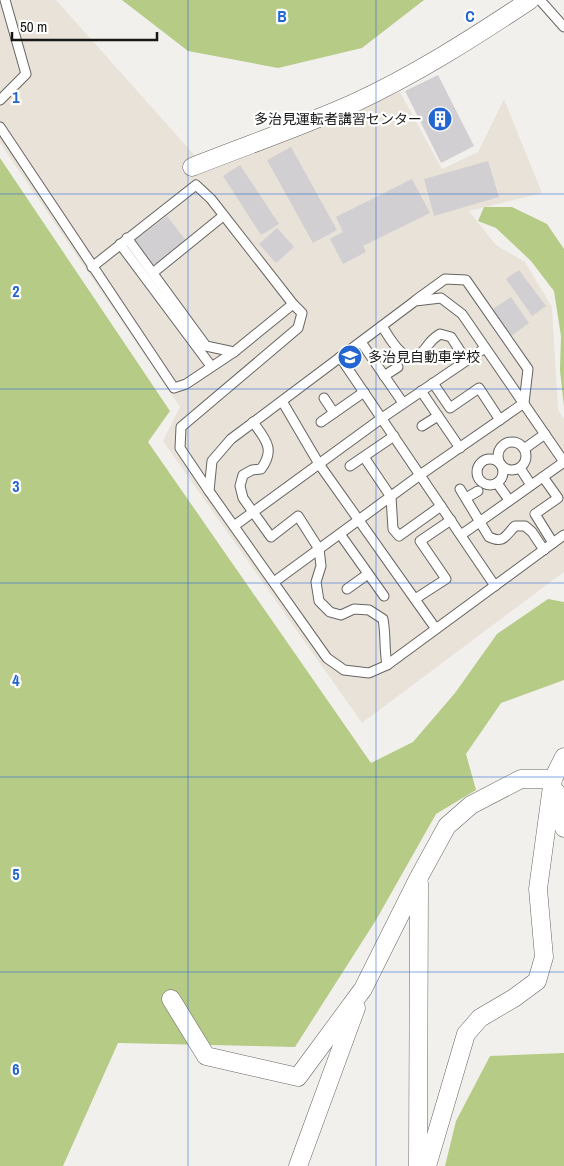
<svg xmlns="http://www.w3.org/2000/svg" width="564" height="1166" viewBox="0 0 564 1166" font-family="'Archivo Narrow','Noto Sans JP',sans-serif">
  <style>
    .built { fill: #e9e2d9 }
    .green { fill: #b5cb86 }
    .building { fill: #d1cfd1 }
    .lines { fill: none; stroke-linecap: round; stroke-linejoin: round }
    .lane-casing { stroke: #676562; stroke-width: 11 }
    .street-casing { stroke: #676562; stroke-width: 19 }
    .lane { stroke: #fff; stroke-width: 9 }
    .street { stroke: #fff; stroke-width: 18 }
    .grid { fill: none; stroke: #2365d1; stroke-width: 1; stroke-opacity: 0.55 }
    .labels { text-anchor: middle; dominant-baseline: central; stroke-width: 4.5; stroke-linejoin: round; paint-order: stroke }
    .poi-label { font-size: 14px; fill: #181817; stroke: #fff; text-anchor: end }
    .grid-label { font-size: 16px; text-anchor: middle; font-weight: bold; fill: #2365d1; stroke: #fff; stroke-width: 4.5; stroke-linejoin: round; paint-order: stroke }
  </style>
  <rect width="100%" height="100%" fill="#f2f0ed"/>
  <path class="built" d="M0,0H56L206,168L400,92L442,169L478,152L504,99L542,193L469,211L496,245L525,262L552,307L558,410L564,419V572L362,723L163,441L180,407L0,143Z"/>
  <g class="green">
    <path d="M122,0H424L362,48L278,68L188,51Z"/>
    <path d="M0,158L170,411L148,442L371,763L413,742L455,693L497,634L548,599L564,602V680L501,703L466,754L476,790L436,814L376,920L295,1047L118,1043L63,1166H0Z"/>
    <path d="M484,207H512L547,224L564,249V407L560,370L561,336L554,291L531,261L496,228L478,221Z"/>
    <path d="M564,1053V1166H445L456,1121L490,1056Z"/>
  </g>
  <g class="building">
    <path d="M438,75L474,146L441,163L405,91Z"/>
    <path d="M291,147L337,230L313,243L267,160Z"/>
    <path d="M488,161L499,197L434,216L424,179Z"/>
    <path d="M240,165L279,224L261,235L223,176Z"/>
    <path d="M412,179L430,213L363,246L366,252L343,264L330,239L343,232L336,217Z"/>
    <path d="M167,216L187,242L154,267L134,241Z"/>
    <path d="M277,228L294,247L276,263L259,244Z"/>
    <path d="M519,270L546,306L532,316L506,279Z"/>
    <path d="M511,297L529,323L508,338L490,311Z"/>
  </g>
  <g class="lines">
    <defs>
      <g id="lane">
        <path d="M540,0L564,27"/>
        <path d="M0,100L26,74L5,0"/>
        <path d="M0,127L174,388L186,384L234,352L293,304L211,199L196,185L92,267"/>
        <path d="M127,238L206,346L234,352"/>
        <path d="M120,244L211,366"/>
        <path d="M154,272L223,216"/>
        <path d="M382,326C389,337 405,368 421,353C430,345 427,342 440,334L451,337L466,360"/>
        <path d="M361,342L403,403"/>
        <path d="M340,357L495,586"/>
        <path d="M384,376L398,367"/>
        <path d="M433,383L450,408L479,388L500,420"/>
        <path d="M421,391L460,448"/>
        <path d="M324,398L334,413"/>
        <path d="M282,401L319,464L436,629"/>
        <path d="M253,422C265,439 276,449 261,469L252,470L243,475L240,486L243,498L271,537L298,516L319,549L321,566L316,582L319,601L330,612L341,615L354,609L369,610L383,619C386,636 384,648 387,665"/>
        <path d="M321,422L364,392"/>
        <path d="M422,426L438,416"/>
        <circle cx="512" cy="456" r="14"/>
        <path d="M524,449L545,434"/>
        <path d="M364,457L391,497L393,529L399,536L441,506"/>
        <circle cx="490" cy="472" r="13"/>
        <path d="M564,462L462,314L441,298L415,301L231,439L212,461L209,491L327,658L344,670L369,673L387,665L564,535"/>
        <path d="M350,466L394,436"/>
        <path d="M520,468L531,485"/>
        <path d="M543,477L558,498L535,514L553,543"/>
        <path d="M497,483L509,500"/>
        <path d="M460,489L489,537C504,544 505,536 515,526H525L532,532L544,550"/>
        <path d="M209,491L180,448L181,427L298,328L302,313L293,304"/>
        <path d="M466,498L478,491"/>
        <path d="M234,526L382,418L485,348"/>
        <path d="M340,534L384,596"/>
        <path d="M461,535L564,462"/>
        <path d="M274,582L420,475L524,403L528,369L466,280L445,279L416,300"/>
        <path d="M347,589L368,574"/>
        <path d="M415,599L446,579L420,541L451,520"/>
      </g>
      <g id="street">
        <path d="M192,167C245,146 300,127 352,104C415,75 473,38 530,0"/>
        <path d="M556,792L564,828"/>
        <path d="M171,999L206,1056L298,1077L363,989L419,877L447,826L471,805L521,779H553"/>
        <path d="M298,1166L356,1008"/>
        <path d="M418,1166L419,883"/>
        <path d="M427,1166L466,1034L480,1018L514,998L537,981L544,957L538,889L553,779L564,757"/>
      </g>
    </defs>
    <use href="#lane" class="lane-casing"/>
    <use href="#street" class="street-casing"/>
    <use href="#lane" class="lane"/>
    <use href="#street" class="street"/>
  </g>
  <path class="grid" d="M188,0V1166M376,0V1166M0,194H564M0,389H564M0,583H564M0,777H564M0,972H564"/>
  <defs>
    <symbol id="building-disc" viewBox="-11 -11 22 22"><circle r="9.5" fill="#2365d1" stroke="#fff"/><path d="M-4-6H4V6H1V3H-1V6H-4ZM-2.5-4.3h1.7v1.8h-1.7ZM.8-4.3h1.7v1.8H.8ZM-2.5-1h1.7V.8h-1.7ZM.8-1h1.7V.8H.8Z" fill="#fff"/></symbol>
    <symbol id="school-disc" viewBox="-11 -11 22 22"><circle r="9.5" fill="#2365d1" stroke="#fff"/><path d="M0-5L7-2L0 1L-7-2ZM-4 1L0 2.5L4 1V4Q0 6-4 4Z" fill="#fff"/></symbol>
  </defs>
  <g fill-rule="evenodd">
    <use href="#building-disc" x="426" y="105" width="28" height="28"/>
    <use href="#school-disc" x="336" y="343" width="28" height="28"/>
  </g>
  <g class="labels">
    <g class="poi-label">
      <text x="422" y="119">多治見運転者講習センター</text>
      <text x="368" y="357" text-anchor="start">多治見自動車学校</text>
    </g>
  </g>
  <g class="grid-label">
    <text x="282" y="22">B</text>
    <text x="470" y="22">C</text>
    <text x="16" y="103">1</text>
    <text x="16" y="297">2</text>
    <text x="16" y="492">3</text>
    <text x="16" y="686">4</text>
    <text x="16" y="880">5</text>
    <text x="16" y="1075">6</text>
  </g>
  <path d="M12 32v8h145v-8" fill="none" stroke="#181817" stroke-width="2.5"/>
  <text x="20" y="32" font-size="15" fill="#181817" stroke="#ffffff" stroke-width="4" paint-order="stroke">50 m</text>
</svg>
